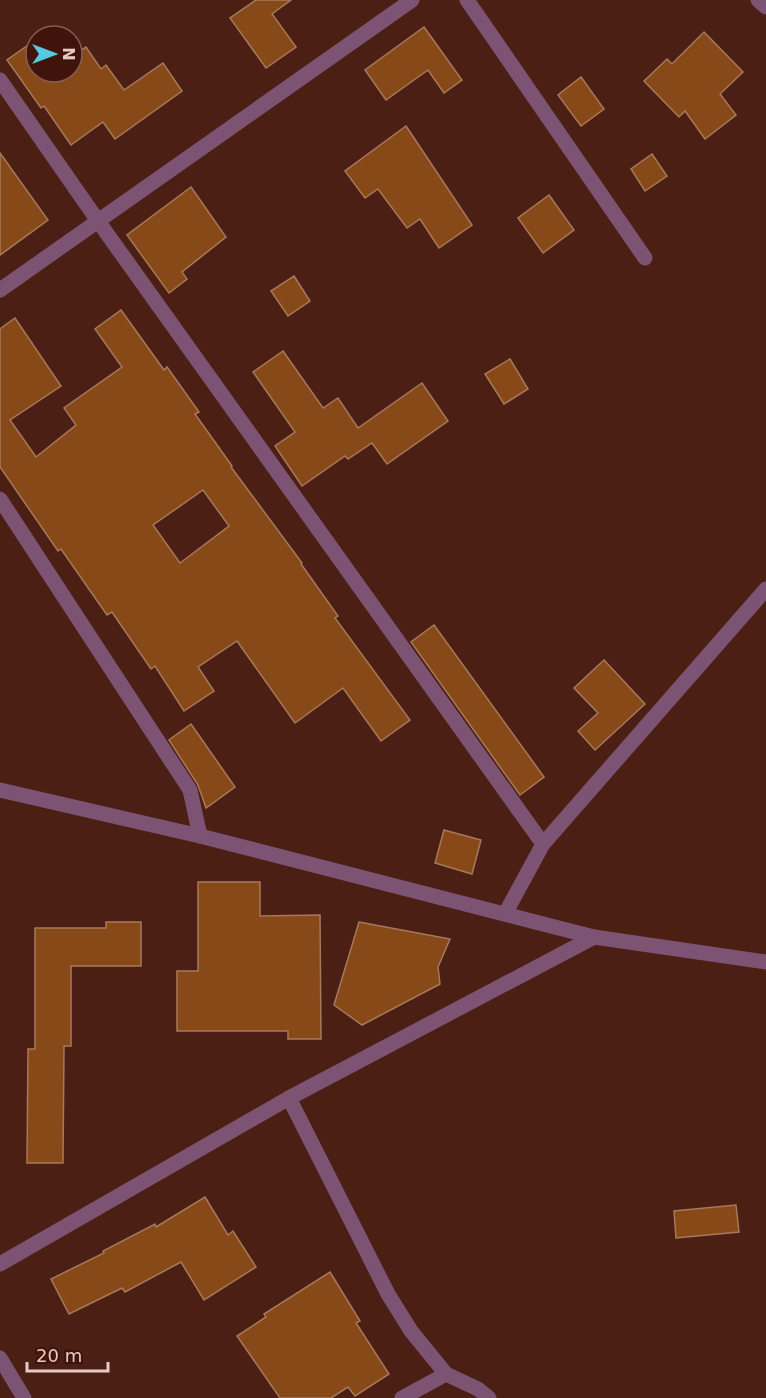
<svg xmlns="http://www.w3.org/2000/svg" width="766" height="1398" viewBox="0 0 766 1398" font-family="'DejaVu Sans',sans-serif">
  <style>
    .building { fill: #874918; stroke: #a7795b; stroke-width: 1.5; fill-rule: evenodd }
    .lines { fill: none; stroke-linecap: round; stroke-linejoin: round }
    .street { stroke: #7d5374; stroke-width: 15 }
  </style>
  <rect width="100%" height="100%" fill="#4c1f15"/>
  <g class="building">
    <path d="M256,0H291L272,14L296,47L266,68L230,18Z"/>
    <path d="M424,27L462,80L444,93L428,70L386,100L365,70Z"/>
    <path d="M704,32L743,72L720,94L736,115L705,139L685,111L679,117L644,81L667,59L672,64Z"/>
    <path d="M31,43L36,49V72H72V56L86,47L101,69L106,65L124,90L163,63L182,91L115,139L103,122L71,145L44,106L41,108L7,60Z"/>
    <path d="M581,77L604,109L581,126L558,95Z"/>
    <path d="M406,126L472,225L439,248L420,219L407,228L378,189L365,198L345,171Z"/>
    <path d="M0,153L48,220L0,255Z"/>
    <path d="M652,154L667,176L645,191L631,169Z"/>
    <path d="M191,187L226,237L182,272L187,279L169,293L127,235Z"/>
    <path d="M549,195L574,230L543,253L518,218Z"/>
    <path d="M294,276L310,301L288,316L271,291Z"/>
    <path d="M121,310L164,370L167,367L199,412L195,414L232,466L231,467L302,563L301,564L338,616L335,618L410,720L381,741L343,688L295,723L237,641L198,667L214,691L184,711L155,666L151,669L112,612L107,615L61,549L58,551L0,467V329L15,318L61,386L10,420L36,457L76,425L64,408L122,367L95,329ZM203,490L229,526L180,563L153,525Z"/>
    <path d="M283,351L323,408L338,398L358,428L422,383L448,421L387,464L372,443L348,459L345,456L302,486L275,446L295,432L253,372Z"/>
    <path d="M510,359L528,389L504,404L485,374Z"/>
    <path d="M434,625L544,777L520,795L411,642Z"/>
    <path d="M604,660L645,704L595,750L578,731L598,713L574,688Z"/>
    <path d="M191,724L235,787L206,808L198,785L169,740Z"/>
    <path d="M444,830L481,840L472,874L435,863Z"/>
    <path d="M198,882H260V916L320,915L321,1039H288V1031H177V971H198Z"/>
    <path d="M106,922H141V966H71V1046H64L63,1163H27L28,1049H35V928H106Z"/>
    <path d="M359,922L450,939L438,967L440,984L362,1025L334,1005Z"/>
    <path d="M205,1197L228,1235L233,1231L256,1267L204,1300L181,1262L125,1292L122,1288L69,1314L51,1279L104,1253L103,1251L155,1224L156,1227Z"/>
    <path d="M736,1205L739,1232L676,1238L674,1211Z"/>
    <path d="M330,1272L360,1321L356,1323L389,1374L355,1396L348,1387L331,1398H280L237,1336L266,1317L264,1314Z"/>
  </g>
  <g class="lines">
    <g class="street">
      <path d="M467,0L645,258"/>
      <path d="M758,0L766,7"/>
      <path d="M0,80L98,221L543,844"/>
      <path d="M0,290L412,0"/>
      <path d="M0,499L190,790L200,836"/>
      <path d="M0,790L200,836L594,937L766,962"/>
      <path d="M505,914L543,844L766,589"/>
      <path d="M289,1098L388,1294L411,1331L446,1374L478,1389L489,1398"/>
      <path d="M0,1264L289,1098L594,937"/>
      <path d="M0,1358L24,1398"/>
      <path d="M402,1398L446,1374"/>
    </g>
  </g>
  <g transform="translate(54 54) rotate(90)"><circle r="28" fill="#41140b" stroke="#845d55" stroke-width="1.5"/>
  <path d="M0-4.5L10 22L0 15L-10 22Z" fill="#56c9e1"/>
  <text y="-9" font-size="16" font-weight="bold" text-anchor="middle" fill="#e9cac3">N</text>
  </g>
  <path d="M27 1362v9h81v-9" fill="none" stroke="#e9cac3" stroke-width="3"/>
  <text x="36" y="1362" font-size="18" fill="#e9cac3" stroke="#41140b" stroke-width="4.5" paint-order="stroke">20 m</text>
</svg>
